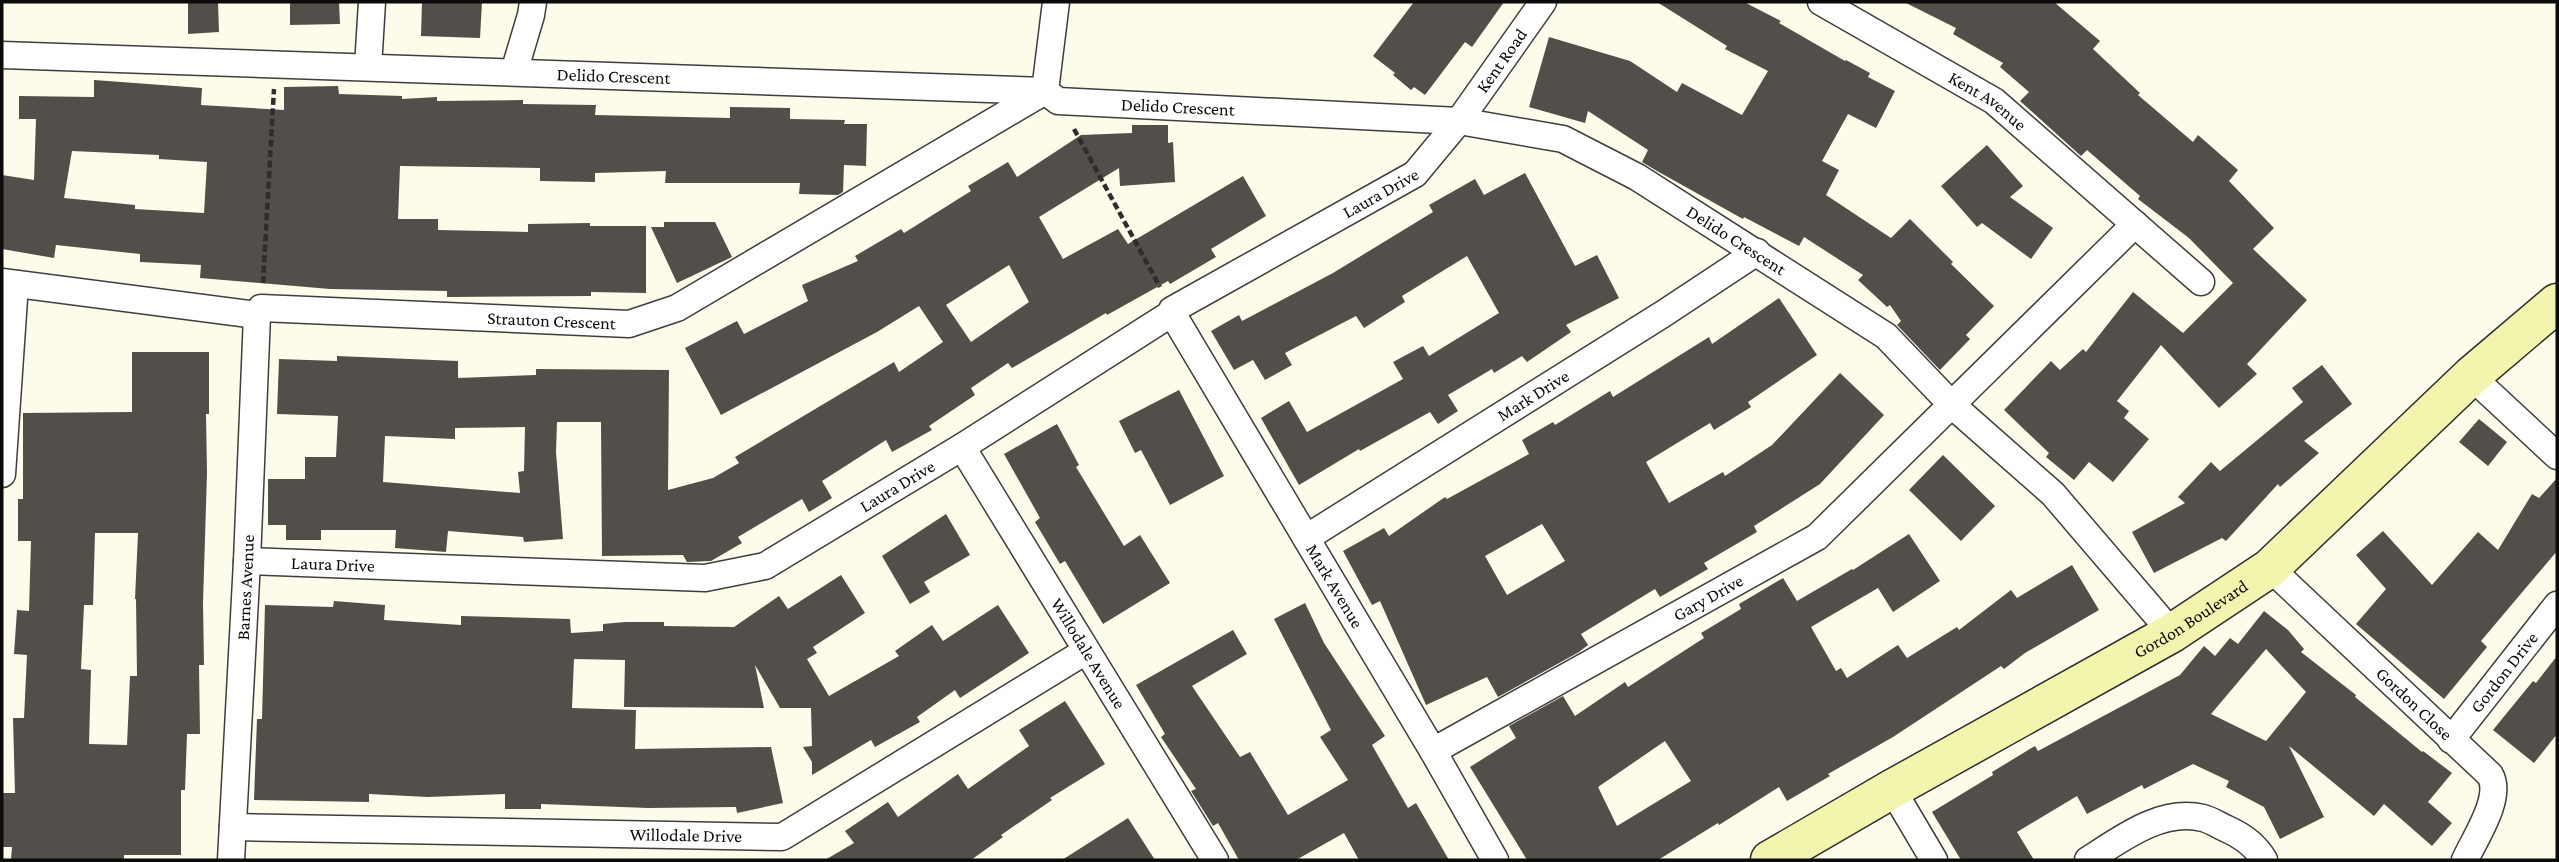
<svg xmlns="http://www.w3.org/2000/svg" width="2559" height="862" viewBox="0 0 2559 862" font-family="'Crimson Pro',serif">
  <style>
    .building { fill: #524e49; fill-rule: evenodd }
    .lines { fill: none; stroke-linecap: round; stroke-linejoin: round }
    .street-casing { stroke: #3e3e3e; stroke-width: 29 }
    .secondary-casing { stroke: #2d2d2d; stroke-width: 41 }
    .path { stroke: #2d2d2d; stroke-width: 4.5; stroke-dasharray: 7 3.5; stroke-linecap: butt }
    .street { stroke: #fff; stroke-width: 26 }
    .secondary { stroke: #f3f5ae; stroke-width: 38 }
    .labels { text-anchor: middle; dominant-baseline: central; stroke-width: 7; stroke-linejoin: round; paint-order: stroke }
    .street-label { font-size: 18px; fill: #0b0b0b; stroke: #fff }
  </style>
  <rect width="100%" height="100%" fill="#fdfceb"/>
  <g class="building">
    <path d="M188,2H218L219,32L188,34Z"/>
    <path d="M290,2H339L340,24L290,25Z"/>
    <path d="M422,2H482L480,38L421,36Z"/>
    <path d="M1414,2H1504L1472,47L1465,42L1425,95L1414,87L1411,90L1393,75L1395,73L1373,56Z"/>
    <path d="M1657,2H1744L1781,21L1779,23L1845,61L1846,60L1870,73L1868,77L1895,91L1876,128L1848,114L1822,161L1839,170L1826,195L1891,238L1910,219L1953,262L1951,264L1994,306L1966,335L1970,339L1940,370L1897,325L1901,321L1890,305L1887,307L1858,280L1863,275L1804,237L1799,246L1744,217L1743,219L1657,171L1642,162L1648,150L1588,111L1585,123L1529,107L1549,37L1630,61L1677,92L1682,83L1742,115L1768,71L1725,49L1727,46Z"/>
    <path d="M1904,2H2054L2100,41L2093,49L2140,93L2138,95L2193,142L2198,135L2238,170L2229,181L2274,228L2253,249L2307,300L2247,364L2257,374L2219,408L2161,345L2117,401L2129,411L2124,418L2149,439L2113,482L2089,462L2074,480L2046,457L2049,453L2004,410L2051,361L2060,370L2083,349L2086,352L2133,292L2183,333L2233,283L2189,238L2138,199L2140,196L2087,150L2081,156L2020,101L2029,92L2000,67L2003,63L1953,34L1956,28Z"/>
    <path d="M94,80L202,88L201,105L284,110V87L338,86L339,94L402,96V99L437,97V101L523,100V104L596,105L595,115L730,118V107L790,108V119L845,120L844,124H867L866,166L844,165L843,192L838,195L799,194L800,183H665L666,171L595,173V182L540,181V168L400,166L398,219H438V230L528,232V224L590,223V226H646V293L591,292V296L447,297V291L330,289L200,278L201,265L140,262V254L56,245L54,258L2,249V175L34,180L36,119H19V96L94,97ZM72,151L159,155V159L207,162L204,213L135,209V205L64,198Z"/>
    <path d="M1132,125H1168V143L1173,142L1175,182L1120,186L1119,168L1039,217L1063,259L1118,229L1128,244L1243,176L1266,216L1211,249L1216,257L1170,284L1168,281L1107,315L1106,313L1012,368L1008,363L971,388L975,395L929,426L932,430L892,452L886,440L822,481L832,498L809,512L802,499L738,537L742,543L711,561L687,562L683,555L602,556L601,422H557L556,452L563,539L524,542L523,537L448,531L446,552L395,548L396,530H321V540H286V525H268V479H305V457H336L338,416L277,414L279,359L337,361V356L458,361V378L536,375V369L669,370L668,490L713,478L739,463L735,457L894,362L899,372L943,342L919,306L877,332L721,415L685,348L737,321L744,334L808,301L802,285L858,261L855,256L901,229L904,233L971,191L968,186L1008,162L1017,177L1081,135L1132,133ZM1009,265L1029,302L971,342L946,305ZM525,427L524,471L518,472L520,493L383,482L385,436L455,439V428Z"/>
    <path d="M1987,145L2023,186L2010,197L2053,228L2031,259L1982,223L1977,227L1941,186Z"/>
    <path d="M1525,173L1575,266L1597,255L1619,298L1566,325L1571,332L1527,362L1522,356L1494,373L1492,369L1448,395L1458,411L1438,424L1430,412L1360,451L1359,449L1299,485L1261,418L1289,401L1307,432L1403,379L1393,362L1423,346L1429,356L1499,313L1467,256L1402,296L1405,302L1364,328L1356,316L1285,353L1292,365L1265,380L1253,360L1234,370L1211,331L1239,315L1242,321L1333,273L1433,212L1429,205L1475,179L1484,195Z"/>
    <path d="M664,222H715L732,257L677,283L651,227H664Z"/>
    <path d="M1779,298L1817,355L1748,402L1751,407L1714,430L1710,423L1646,462L1669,503L1723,472L1725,476L1772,445L1840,373L1884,415L1820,484L1754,526L1757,532L1704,563L1708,569L1660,597L1655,589L1581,634L1588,645L1579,652L1498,697L1487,677L1426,705L1380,601L1372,605L1343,551L1384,528L1389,536L1445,497L1447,499L1529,454L1522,440L1553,422L1555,425L1610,391L1613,397L1709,337L1712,344ZM1542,524L1565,561L1507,595L1485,556Z"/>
    <path d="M132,352H209V414H206L207,473L203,603L204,665H199L200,734H187L185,790H181V855H124V860H11L12,847H2V793H15L13,718H24L27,655L14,654L17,610L29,611L31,541H18V499H23V413L132,412ZM95,533H138L135,599H136L137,676H130L127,745L89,744L91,670L81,669L84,605H93Z"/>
    <path d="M2322,365L2352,404L2304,441L2319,453L2280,487L2278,484L2226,541L2222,538L2154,573L2132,532L2185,503L2178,497L2211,462L2220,471L2303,402L2292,388Z"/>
    <path d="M1179,390L1224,476L1170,505L1141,450L1135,453L1119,421Z"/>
    <path d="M2479,419L2507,442L2488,466L2459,442Z"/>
    <path d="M1057,424L1079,465L1076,467L1124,546L1140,535L1170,583L1103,624L1065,561L1060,564L1035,522L1040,518L1004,454Z"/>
    <path d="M1943,455L1995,506L1961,541L1909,490Z"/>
    <path d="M2557,478V551L2481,641L2487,647L2444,699L2356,624L2386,589L2356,555L2383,531L2432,585L2478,532L2498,550L2532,494L2539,498Z"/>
    <path d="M946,514L970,555L924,582L930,592L910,604L882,556Z"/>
    <path d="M1909,534L1940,581L1893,612L1878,588L1811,627L1836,671L1841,668L1847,678L1898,645L1907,658L1957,627L1959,630L2011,590L2017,598L2072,565L2099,610L2025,653L2004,669L2001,666L1893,737L1828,774L1830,776L1787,801L1779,787L1719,825L1718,823L1658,860H1527L1470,767L1516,738L1509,726L1563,696L1575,716L1625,682L1628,687L1704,638L1701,633L1741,609L1739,604L1783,578L1797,601L1852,569L1853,570ZM1665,741L1691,781L1617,826L1598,787Z"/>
    <path d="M841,575L865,613L813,647L817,653L807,659L829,696L899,656L895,651L932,625L943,641L998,605L1029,653L960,698L955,690L917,717L920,722L875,747L871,740L812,775V762L803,747L812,746L811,708H780L755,665L764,708L624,707L625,660L574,659L572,708L636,710L635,749L771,747L783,803L737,813L736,807L648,808L541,804V809H505V794L428,797L369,794V802L254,800L257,719H262L265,605L333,607L334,601L385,605L384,620L461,625V616L570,619L571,633L603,631V624L625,622H664V626L734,627L779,596L788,609Z"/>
    <path d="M1305,603L1324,643L1385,736L1372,745L1408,808L1416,803L1449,860H1359L1344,833L1296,860H1239L1218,823L1213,826L1191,791L1196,789L1161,737L1165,734L1136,685L1233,630L1247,654L1192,686L1240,757L1250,752L1288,815L1348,780L1320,737L1331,730L1274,619Z"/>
    <path d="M2264,611L2288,630L2304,649L2301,652L2356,695L2355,697L2422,752L2423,751L2452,773L2428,802L2452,823L2432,846L2384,804L2374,816L2289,746L2324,817L2280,839L2264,807L2226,787L2229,781L2193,764L2144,789L2142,785L2087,814L2077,796L2017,832L2034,860H1961L1932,812L1993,775L1992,772L2035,746L2038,751L2180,675L2204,646L2215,656L2230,638L2238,644ZM2266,649L2306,692L2266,741L2211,714Z"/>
    <path d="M2557,656V734L2534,763L2493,730L2533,681L2536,683Z"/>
    <path d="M1065,701L1105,764L1050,798L1052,800L1001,835L1003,837L971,860H825L854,843L845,831L888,802L898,817L958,774L968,789L1029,746L1019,730Z"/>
    <path d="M1128,818L1155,860H1062Z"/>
  </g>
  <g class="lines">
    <defs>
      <g id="street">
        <path id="s1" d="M1821,2L1994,101L2201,282"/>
        <path id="s2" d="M2,55L1045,91L1058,101L1459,121L1563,139L1637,177L1886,336L1952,405L2053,494L2172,633"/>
        <path d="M368,67L372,2"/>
        <path d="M514,72L531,15L533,2"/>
        <path id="s3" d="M2,282L257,315L261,308L629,324L677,308L1045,91L1056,2"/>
        <path id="s4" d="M1172,313L1433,751L1495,860"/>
        <path d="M2471,376L2557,456"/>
        <path id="s5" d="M962,447L1215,860"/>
        <path d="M2,474L15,284"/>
        <path id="s6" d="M1306,538L1663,314L1757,252"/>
        <path id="s7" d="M247,561L705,578L765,566L962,447L1172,313V310L1415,174L1459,121L1543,2"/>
        <path id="s8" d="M2270,568L2490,775C2503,797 2475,838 2465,860"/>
        <path id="s9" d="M2451,740L2557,605"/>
        <path id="s10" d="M1433,751L1817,537L2135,224"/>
        <path d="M1892,789L1934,860"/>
        <path id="s11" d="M233,827L782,837L1086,651"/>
        <path id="s12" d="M231,860L247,561L257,315"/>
        <path d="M2088,860C2121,839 2161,808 2203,818C2211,820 2220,826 2227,829C2243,836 2256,846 2264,860"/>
      </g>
      <g id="secondary">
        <path id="s13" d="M1770,860L1892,789L2172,633L2270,568L2471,376L2557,303"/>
      </g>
    </defs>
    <use href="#street" class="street-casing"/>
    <use href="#secondary" class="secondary-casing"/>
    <g class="path">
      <path d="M1074,129L1160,287"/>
      <path d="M263,283L274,89"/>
    </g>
    <use href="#street" class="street"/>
    <use href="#secondary" class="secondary"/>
  </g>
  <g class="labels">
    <g class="street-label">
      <text stroke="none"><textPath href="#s7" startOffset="1423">Kent Road</textPath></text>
      <text stroke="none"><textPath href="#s2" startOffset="612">Delido Crescent</textPath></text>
      <text stroke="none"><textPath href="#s1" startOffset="194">Kent Avenue</textPath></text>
      <text stroke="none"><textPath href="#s2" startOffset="1180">Delido Crescent</textPath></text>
      <text stroke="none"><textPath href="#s7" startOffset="1241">Laura Drive</textPath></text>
      <text stroke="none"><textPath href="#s2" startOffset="1768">Delido Crescent</textPath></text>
      <text stroke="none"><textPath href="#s3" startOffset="556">Strauton Crescent</textPath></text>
      <text stroke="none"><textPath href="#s6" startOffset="268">Mark Drive</textPath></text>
      <text stroke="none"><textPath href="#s7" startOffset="674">Laura Drive</textPath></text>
      <text stroke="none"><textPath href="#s7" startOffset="86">Laura Drive</textPath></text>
      <text stroke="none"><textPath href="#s4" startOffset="318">Mark Avenue</textPath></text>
      <text stroke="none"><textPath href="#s12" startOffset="273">Barnes Avenue</textPath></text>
      <text stroke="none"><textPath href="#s10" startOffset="315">Gary Drive</textPath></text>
      <text stroke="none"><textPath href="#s13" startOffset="485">Gordon Boulevard</textPath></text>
      <text stroke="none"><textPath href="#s5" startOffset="242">Willodale Avenue</textPath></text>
      <text stroke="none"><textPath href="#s9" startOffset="86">Gordon Drive</textPath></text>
      <text stroke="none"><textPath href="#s8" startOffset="198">Gordon Close</textPath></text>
      <text stroke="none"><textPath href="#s11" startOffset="453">Willodale Drive</textPath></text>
    </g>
  </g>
  <rect width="2559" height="862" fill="none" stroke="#0b0b0b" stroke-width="7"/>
</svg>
